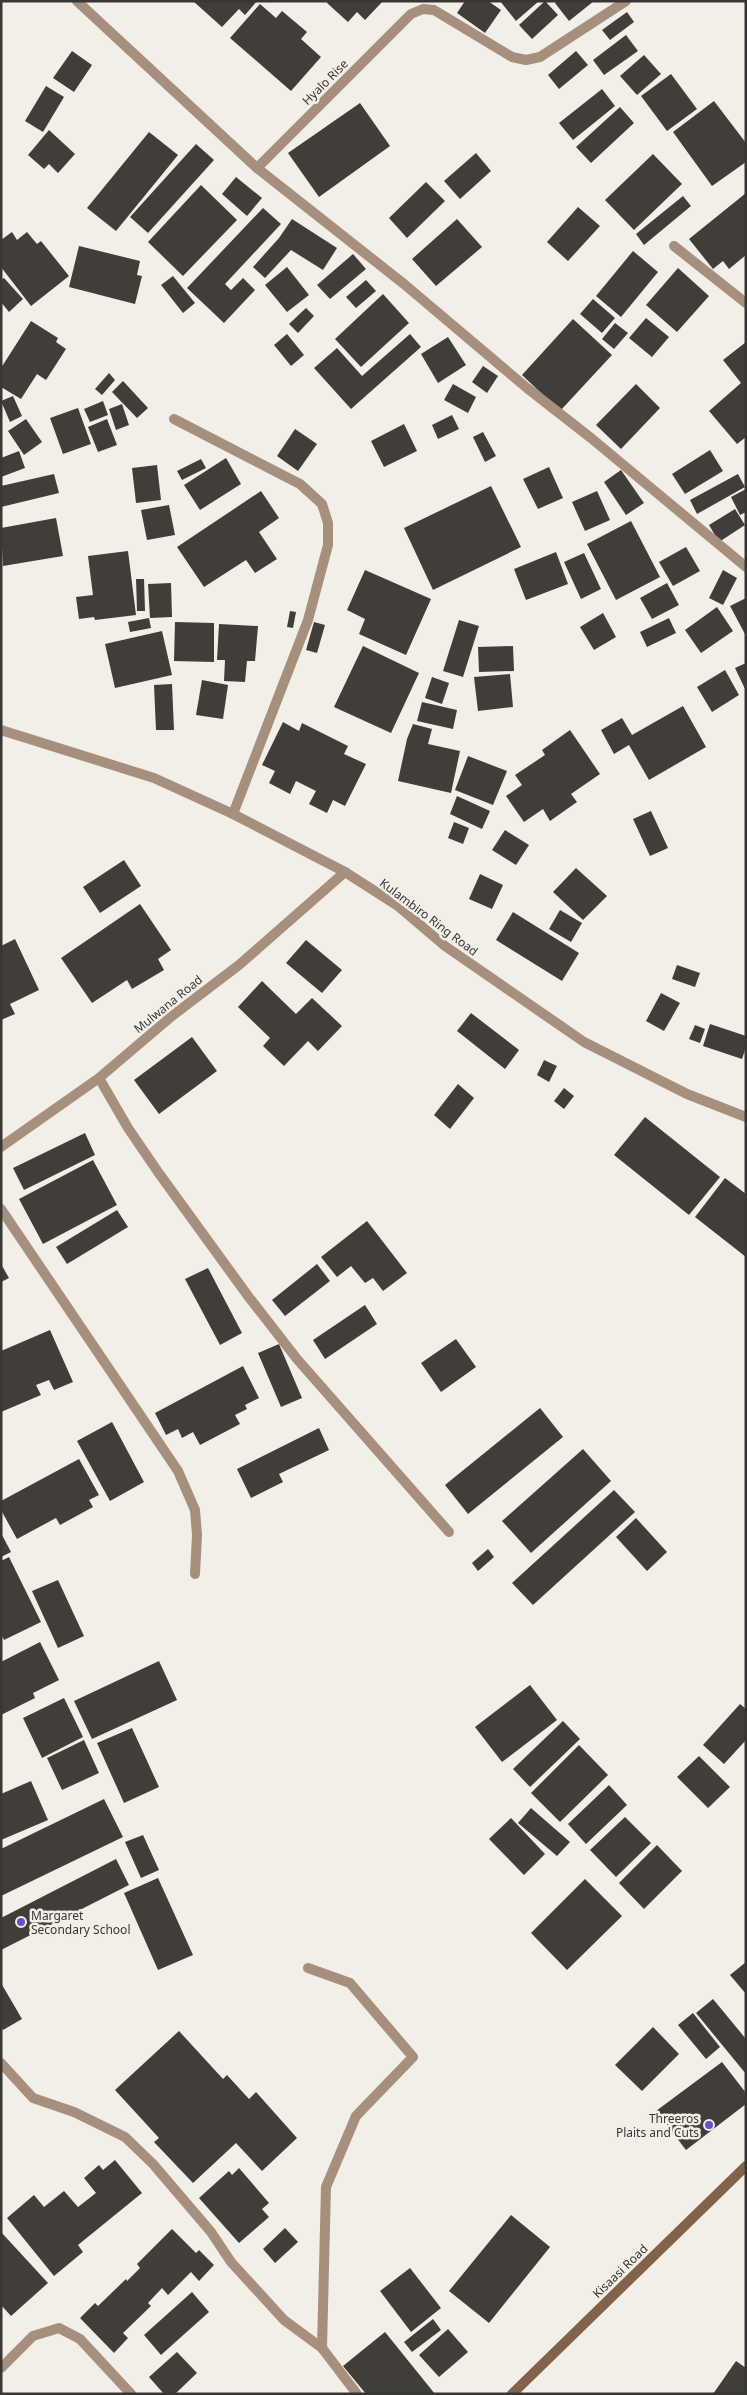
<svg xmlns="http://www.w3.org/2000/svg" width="747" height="2395" viewBox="0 0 747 2395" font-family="'Noto Sans',sans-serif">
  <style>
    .building { fill: #413e39 }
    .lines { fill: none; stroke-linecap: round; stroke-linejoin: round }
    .street { stroke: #a6907d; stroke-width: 10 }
    .secondary { stroke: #826248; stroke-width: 10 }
    .poi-dot { fill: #704cc5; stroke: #f2eee8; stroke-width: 2 }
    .labels { text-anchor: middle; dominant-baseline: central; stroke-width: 5; stroke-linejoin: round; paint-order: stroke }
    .street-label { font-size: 12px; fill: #393735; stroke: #f2eee8 }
    .poi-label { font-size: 12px; fill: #393735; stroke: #f2eee8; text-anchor: start }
  </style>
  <rect width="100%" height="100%" fill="#f2eee8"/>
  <g class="building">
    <path d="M193,1H257L245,15L239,9L222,27Z"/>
    <path d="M328,1H383L365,20L357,12L348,22L327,3Z"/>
    <path d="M465,1H488L501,10L485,33L457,13Z"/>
    <path d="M500,1H539L516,21Z"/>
    <path d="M545,1L558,15L532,39L519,25Z"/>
    <path d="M557,1H594L569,21L555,3Z"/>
    <path d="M260,4L276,18L282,11L307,32L301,39L321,57L291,91L230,38Z"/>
    <path d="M627,12L634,22L610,40L602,30Z"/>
    <path d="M626,35L638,51L604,75L593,60Z"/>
    <path d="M72,51L92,65L74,92L53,78Z"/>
    <path d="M576,51L588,65L559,89L548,75Z"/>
    <path d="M644,55L661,74L637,95L620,76Z"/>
    <path d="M671,74L697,109L667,131L641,96Z"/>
    <path d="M46,86L64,97L43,132L25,121Z"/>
    <path d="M602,89L615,106L573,140L559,123Z"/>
    <path d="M714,101L746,143V162L712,186L673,132Z"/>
    <path d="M360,103L390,146L319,197L288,153Z"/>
    <path d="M620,107L634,123L591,163L576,147Z"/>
    <path d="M49,130L75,154L58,173L49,164L44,169L28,155Z"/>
    <path d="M149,132L178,155L116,231L87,208Z"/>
    <path d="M196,144L214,160L148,233L130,217Z"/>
    <path d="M476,153L491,171L460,199L444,181Z"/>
    <path d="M653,154L682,184L634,230L605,200Z"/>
    <path d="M236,177L262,198L247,216L222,194Z"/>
    <path d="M426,182L445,201L407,238L389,218Z"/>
    <path d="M201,185L237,220L183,276L148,242Z"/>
    <path d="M746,193V255L729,269L723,261L713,269L689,239Z"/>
    <path d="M683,196L691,206L644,245L636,234Z"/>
    <path d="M578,207L600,226L568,261L547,242Z"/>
    <path d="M263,208L281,224L225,284L231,290L243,278L255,290L224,323L187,288Z"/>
    <path d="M292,219L337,248L323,270L291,250L265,278L253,267L279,238Z"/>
    <path d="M457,219L482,247L436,286L412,259Z"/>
    <path d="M12,232L17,240L27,232L37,244L41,241L69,276L31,306L1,267V240Z"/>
    <path d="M79,246L140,261L137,275L142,276L135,304L69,287Z"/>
    <path d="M633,251L658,272L621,317L596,296Z"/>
    <path d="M353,254L366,269L330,299L317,285Z"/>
    <path d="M287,267L309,295L287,312L265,285Z"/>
    <path d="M678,268L709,296L677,332L646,305Z"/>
    <path d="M173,276L195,303L183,313L161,285Z"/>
    <path d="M4,278L23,299L9,312L1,302V280Z"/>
    <path d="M366,280L376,291L356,308L346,297Z"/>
    <path d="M383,294L409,323L361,367L335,339Z"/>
    <path d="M593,299L615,318L602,333L580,314Z"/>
    <path d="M306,308L314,316L298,333L289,324Z"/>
    <path d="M646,318L669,337L652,357L629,338Z"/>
    <path d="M573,319L612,355L560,411L522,375Z"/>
    <path d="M31,321L58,338L56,342L66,349L46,380L37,374L21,399L1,387V368Z"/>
    <path d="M615,323L628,333L614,349L602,339Z"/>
    <path d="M287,334L304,355L291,366L274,345Z"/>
    <path d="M410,334L421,347L351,409L314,368L337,348L362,376Z"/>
    <path d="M448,337L466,365L438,383L421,354Z"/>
    <path d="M746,342V437L737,444L709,411L741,383L723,360Z"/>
    <path d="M483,366L498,376L487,393L472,382Z"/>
    <path d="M109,373L115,380L102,395L95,389Z"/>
    <path d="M123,381L148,408L137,418L112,392Z"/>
    <path d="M453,384L476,397L468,413L444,400Z"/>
    <path d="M636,384L660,408L621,449L596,425Z"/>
    <path d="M13,396L22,416L10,422L1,401Z"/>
    <path d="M103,401L108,415L90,422L84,409Z"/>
    <path d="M122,404L129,425L116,430L109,409Z"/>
    <path d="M78,408L91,444L63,454L50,418Z"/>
    <path d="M452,415L459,429L438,439L432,425Z"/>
    <path d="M26,419L42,442L24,455L8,431Z"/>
    <path d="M107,419L117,445L98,452L88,427Z"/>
    <path d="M404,424L417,451L384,467L371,441Z"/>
    <path d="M295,429L317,444L298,471L277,456Z"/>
    <path d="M483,432L496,456L485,462L473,437Z"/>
    <path d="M710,450L723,471L685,494L672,474Z"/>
    <path d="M19,451L25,468L1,477V458Z"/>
    <path d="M226,458L241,484L200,510L184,485Z"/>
    <path d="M201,459L206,468L182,480L177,471Z"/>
    <path d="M157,465L161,500L136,503L132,468Z"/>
    <path d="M549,467L563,498L538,509L523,479Z"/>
    <path d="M621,470L644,503L626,515L604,482Z"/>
    <path d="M54,474L59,493L1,507V486Z"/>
    <path d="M738,474L745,487L697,514L690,500Z"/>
    <path d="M491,486L521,547L433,590L404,528Z"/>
    <path d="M746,489V512L740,515L731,497Z"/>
    <path d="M261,491L279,518L259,532L277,559L255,573L246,560L204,587L177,547Z"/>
    <path d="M597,491L610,520L585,531L572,502Z"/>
    <path d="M169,505L175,535L147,540L141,510Z"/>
    <path d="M735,509L745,525L719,542L709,525Z"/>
    <path d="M56,518L63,556L3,566L1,528Z"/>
    <path d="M631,521L660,577L616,600L587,544Z"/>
    <path d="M686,547L700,571L673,586L659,562Z"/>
    <path d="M128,551L136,615L95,620L94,617L79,619L76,597L93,595L88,556Z"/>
    <path d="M556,552L568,584L526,600L514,569Z"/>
    <path d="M584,553L601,589L581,599L564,562Z"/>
    <path d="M365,570L431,599L406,655L359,634L365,619L347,610Z"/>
    <path d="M723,570L737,578L723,605L709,598Z"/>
    <path d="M136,579H144L145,611H137Z"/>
    <path d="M171,583L172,617L150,618L148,584Z"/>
    <path d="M667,583L679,605L652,619L640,598Z"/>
    <path d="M746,598V636L730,606Z"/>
    <path d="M717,607L733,631L701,653L685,630Z"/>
    <path d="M290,611L296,612L293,628L287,627Z"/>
    <path d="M603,613L616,637L594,650L580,627Z"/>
    <path d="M149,618L151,628L130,632L128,622Z"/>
    <path d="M669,618L676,633L647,647L640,632Z"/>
    <path d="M459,620L479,626L463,677L443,671Z"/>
    <path d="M175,622L214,623V662L174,661Z"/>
    <path d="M314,622L325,625L317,653L306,650Z"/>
    <path d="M219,624L258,626L255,661H247L245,682L224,681L225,660H217Z"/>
    <path d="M162,631L172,675L115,688L105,644Z"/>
    <path d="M363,646L419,673L391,733L334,707Z"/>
    <path d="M513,646L514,671L479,672L478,647Z"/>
    <path d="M746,663V691L735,668Z"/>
    <path d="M725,670L739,695L712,712L697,687Z"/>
    <path d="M510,674L513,707L478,711L474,677Z"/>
    <path d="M432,677L449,683L442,704L425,698Z"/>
    <path d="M202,680L228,685L223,719L196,715Z"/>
    <path d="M172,684L174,730H156L154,685Z"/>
    <path d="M422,702L457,710L453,729L417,721Z"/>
    <path d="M683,706L706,747L649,780L629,745L614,754L601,730L622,718L632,735Z"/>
    <path d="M283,722L299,731L302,723L348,746L344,754L366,764L345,806L333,800L327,813L309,804L316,791L296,781L290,794L269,783L275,771L262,765Z"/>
    <path d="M413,724L432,729L428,744L460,751L451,793L398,781L407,739Z"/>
    <path d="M570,730L600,774L571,794L577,802L550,821L543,809L524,822L506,796L522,785L515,775L545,755L542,750Z"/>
    <path d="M468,756L507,771L493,805L455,790Z"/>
    <path d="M457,796L490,811L482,829L450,814Z"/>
    <path d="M651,811L668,848L650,856L633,819Z"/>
    <path d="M454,822L469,828L463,844L448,838Z"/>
    <path d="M505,830L529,845L516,865L492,850Z"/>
    <path d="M124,860L141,886L100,913L83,887Z"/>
    <path d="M576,868L607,896L583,920L553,892Z"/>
    <path d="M480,874L503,885L492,909L469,899Z"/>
    <path d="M140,904L171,950L158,959L164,970L132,989L127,980L92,1003L61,958Z"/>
    <path d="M560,910L582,923L571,942L549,929Z"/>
    <path d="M513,912L579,953L562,981L496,940Z"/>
    <path d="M15,939L39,990L10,1004L15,1014L1,1020V946Z"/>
    <path d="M306,940L342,970L322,993L286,963Z"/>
    <path d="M677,965L700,973L695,987L672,979Z"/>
    <path d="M262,981L296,1014L312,998L342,1026L318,1051L308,1041L284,1066L263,1046L270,1038L238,1007Z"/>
    <path d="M661,993L680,1003L664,1031L646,1021Z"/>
    <path d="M471,1013L519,1050L505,1069L457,1031Z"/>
    <path d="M710,1024L746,1036V1047L742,1059L703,1046Z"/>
    <path d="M695,1025L705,1029L700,1043L689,1039Z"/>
    <path d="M192,1037L217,1071L159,1114L134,1080Z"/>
    <path d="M544,1060L557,1066L549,1082L537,1075Z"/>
    <path d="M458,1084L474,1098L450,1129L434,1115Z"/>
    <path d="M564,1088L574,1096L564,1109L554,1101Z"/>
    <path d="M645,1117L720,1177L689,1215L614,1155Z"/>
    <path d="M85,1133L95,1155L24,1190L13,1168Z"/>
    <path d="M93,1160L117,1205L43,1244L19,1199Z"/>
    <path d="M725,1178L746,1194V1257L695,1217Z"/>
    <path d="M117,1210L128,1227L67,1264L56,1247Z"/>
    <path d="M367,1221L407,1273L383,1291L373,1278L365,1283L351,1266L337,1277L321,1257Z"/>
    <path d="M1,1264L9,1278L1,1282Z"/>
    <path d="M317,1264L330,1281L285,1316L272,1300Z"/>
    <path d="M208,1268L242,1333L220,1345L185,1279Z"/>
    <path d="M365,1305L377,1324L325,1359L313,1340Z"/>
    <path d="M50,1330L73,1382L54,1390L49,1380L36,1385L41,1395L1,1412V1351Z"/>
    <path d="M456,1339L476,1367L441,1392L421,1363Z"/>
    <path d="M279,1344L302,1398L281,1407L258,1353Z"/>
    <path d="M243,1366L259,1398L245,1405L247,1409L235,1415L240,1424L200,1445L193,1432L182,1438L178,1429L166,1435L155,1413Z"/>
    <path d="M540,1408L563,1437L468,1514L445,1485Z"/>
    <path d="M112,1422L144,1482L110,1501L77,1441Z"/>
    <path d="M319,1428L329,1450L279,1474L283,1482L251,1498L237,1469Z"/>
    <path d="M583,1449L611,1481L531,1553L502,1521Z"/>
    <path d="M79,1459L99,1495L89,1500L93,1507L60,1525L56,1518L17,1539L1,1510V1501Z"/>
    <path d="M614,1490L635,1512L533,1605L512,1583Z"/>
    <path d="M636,1518L667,1552L647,1571L616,1537Z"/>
    <path d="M1,1533L11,1552L1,1557Z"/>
    <path d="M488,1549L494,1557L478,1571L472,1563Z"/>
    <path d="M9,1557L41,1622L4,1640L1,1634V1561Z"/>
    <path d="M58,1580L84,1636L58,1648L32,1591Z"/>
    <path d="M40,1642L59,1680L33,1693L35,1698L1,1715V1662Z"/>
    <path d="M159,1661L177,1700L92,1739L74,1701Z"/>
    <path d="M530,1685L557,1720L502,1762L475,1727Z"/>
    <path d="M64,1698L83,1737L42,1758L23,1718Z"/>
    <path d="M740,1704L746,1709V1740L724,1764L703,1745Z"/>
    <path d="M563,1721L580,1739L530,1787L513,1769Z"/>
    <path d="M132,1728L159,1787L124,1803L97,1743Z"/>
    <path d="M84,1740L99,1773L62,1790L47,1758Z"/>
    <path d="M579,1745L608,1775L560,1822L531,1793Z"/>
    <path d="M699,1756L730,1787L708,1808L677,1777Z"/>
    <path d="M31,1781L48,1820L1,1840V1794Z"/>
    <path d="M609,1785L627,1805L586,1844L568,1824Z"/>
    <path d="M104,1799L123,1837L1,1896V1849Z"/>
    <path d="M531,1808L570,1842L557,1856L518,1823Z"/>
    <path d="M625,1817L651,1843L616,1877L590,1850Z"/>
    <path d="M511,1818L545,1854L524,1875L489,1839Z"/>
    <path d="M143,1835L159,1870L141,1878L125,1842Z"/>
    <path d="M657,1845L682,1871L644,1909L619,1883Z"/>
    <path d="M116,1859L129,1885L1,1950V1918Z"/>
    <path d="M158,1878L193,1955L158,1970L124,1893Z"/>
    <path d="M585,1879L622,1916L567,1970L531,1933Z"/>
    <path d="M746,1962V1994L730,1975Z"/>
    <path d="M1,1983L22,2019L3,2030L1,2026Z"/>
    <path d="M713,1999L746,2039V2074L696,2013Z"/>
    <path d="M693,2013L720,2047L706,2059L678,2025Z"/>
    <path d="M653,2027L679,2054L642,2091L615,2065Z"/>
    <path d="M179,2031L223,2079L227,2075L249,2099L256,2092L297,2138L262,2171L236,2143L193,2183L154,2142L159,2138L115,2090Z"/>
    <path d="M722,2062L746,2093V2104L686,2150L656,2111Z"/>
    <path d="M115,2160L142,2193L78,2245L83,2252L54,2276L7,2218L34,2195L44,2207L64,2191L78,2207L96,2193L84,2178L99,2165L103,2170Z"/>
    <path d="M239,2168L269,2203L262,2209L269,2217L239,2243L199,2198L229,2171L232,2175Z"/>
    <path d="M511,2215L550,2247L489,2323L449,2291Z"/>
    <path d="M285,2228L298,2242L275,2263L263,2249Z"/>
    <path d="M172,2229L196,2253L199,2250L214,2265L199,2281L191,2272L168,2295L162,2288L148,2303L151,2306L123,2333L128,2338L114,2353L80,2318L95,2303L98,2306L126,2279L127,2281L140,2268L137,2264Z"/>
    <path d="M1,2232L48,2283L11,2316L1,2305Z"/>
    <path d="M410,2268L441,2308L411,2332L380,2291Z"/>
    <path d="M192,2292L209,2312L161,2355L144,2335Z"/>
    <path d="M433,2319L441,2330L412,2352L404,2342Z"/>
    <path d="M448,2329L468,2352L439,2377L419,2355Z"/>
    <path d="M385,2332L435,2394H366L343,2366Z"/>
    <path d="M177,2352L197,2373L175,2394H164L149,2377Z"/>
    <path d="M736,2361L746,2368V2394H713Z"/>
  </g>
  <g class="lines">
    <g class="street">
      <path d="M77,1L257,168L404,284L527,388L591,438L746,567"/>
      <path d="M257,168L411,14L423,9L434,10L512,57L526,60L540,57L626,1"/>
      <path d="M674,246L746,303"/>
      <path d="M174,419L300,484L322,504L328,523V545L308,620L233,814"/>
      <path d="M1,730L154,778L233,814L345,872L398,906L445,946L584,1042L687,1094L746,1117"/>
      <path d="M99,1078L128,1128L158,1172L248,1296L297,1359L449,1532"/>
      <path d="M1,1147L99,1078L172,1016L239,965L345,872"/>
      <path d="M1,1209L178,1471L195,1510L197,1535L195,1574"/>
      <path d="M308,1968L350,1983L413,2057L356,2116L326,2187L322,2348"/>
      <path d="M1,2063L33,2098L74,2112L125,2137L153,2164L211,2232L231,2262L284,2320L322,2348L357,2394"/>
      <path d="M1,2368L33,2336L59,2328L80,2339L131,2394"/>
    </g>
    <path class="secondary" d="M512,2394L746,2166"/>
  </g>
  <g class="poi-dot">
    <circle cx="21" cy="1922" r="5"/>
    <circle cx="709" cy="2125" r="5"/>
  </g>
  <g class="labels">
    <g class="street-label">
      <text transform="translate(325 82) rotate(-45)">Hyalo Rise</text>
      <text transform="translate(429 917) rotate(37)">Kulambiro Ring Road</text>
      <text transform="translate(168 1004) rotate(-39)">Mulwana Road</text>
      <text transform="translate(620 2271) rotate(-44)">Kisaasi Road</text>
    </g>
    <g class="poi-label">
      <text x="31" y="1915">Margaret<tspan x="31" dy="14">Secondary School</tspan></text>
      <text x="699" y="2118" text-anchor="end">Threeros<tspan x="699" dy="14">Plaits and Cuts</tspan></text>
    </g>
  </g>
  <rect width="747" height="2395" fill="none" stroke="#393735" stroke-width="5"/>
</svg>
